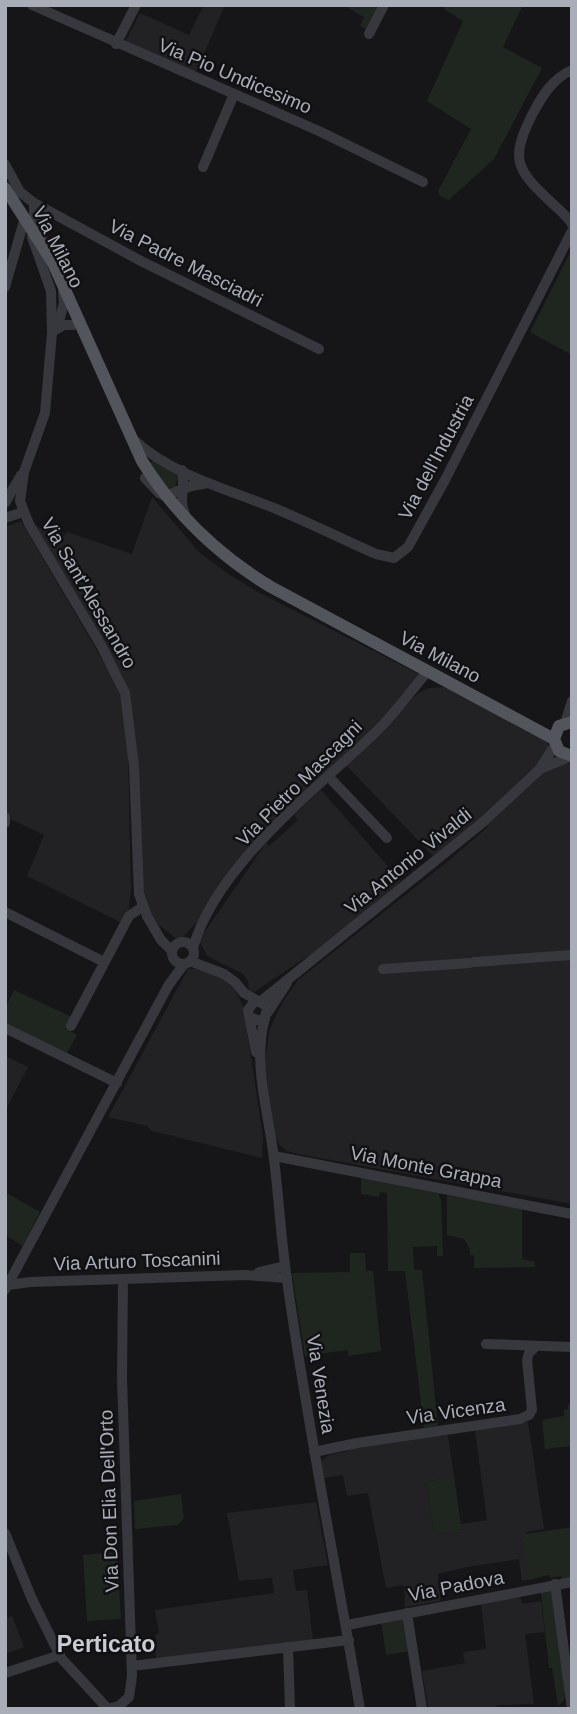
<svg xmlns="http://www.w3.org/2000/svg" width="577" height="1714" viewBox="0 0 577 1714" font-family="Arial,sans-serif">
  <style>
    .built { fill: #222225 }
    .green { fill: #1e261f }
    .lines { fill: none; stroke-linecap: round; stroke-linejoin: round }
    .minor { stroke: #37383d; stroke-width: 10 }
    .major { stroke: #53555c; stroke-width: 12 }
    .labels { text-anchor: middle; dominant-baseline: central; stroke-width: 5; stroke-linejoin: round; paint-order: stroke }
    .street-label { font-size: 19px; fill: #a8adb8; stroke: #111113 }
    .quarter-label { font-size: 23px; font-weight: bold; fill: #c9ccd4; stroke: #111113 }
  </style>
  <rect width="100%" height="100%" fill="#161618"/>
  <g class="built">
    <path d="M204,5H225L196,72L125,42L140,13L189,35Z"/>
    <path d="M152,497L199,552L227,573L256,591L419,674L385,719L271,827L199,920L182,938L177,939L159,925L149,913L143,893L130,700L123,677L34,526L64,536L67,532L132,554Z"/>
    <path d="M21,521L116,683L123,704L128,752L131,890L129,909L122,923L27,876L44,835L10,819L11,816L5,813V527Z"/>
    <path d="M444,687L544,736L548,743V751L559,760L572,762V1204L298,1154L287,1151L279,1144L272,1129L265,1062L269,1031L282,1003L298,980L447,862L488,827L480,818L433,856L346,765L379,735L418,693L429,688Z"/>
    <path d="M321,790L401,881L326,944L254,992L249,990L248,981L243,974L207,956L199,940L266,843L269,846L298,820L294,815Z"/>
    <path d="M188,969H202L230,982L243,1005L263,1136L262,1158L152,1131L147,1126L108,1117Z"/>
    <path d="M5,1056L28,1067L5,1111Z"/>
    <path d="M528,1422L544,1529L527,1532L523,1537L528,1580L522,1581L519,1559L467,1567L438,1574L441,1601L405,1607L404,1585L386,1588L368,1493L347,1496L343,1475L324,1478L321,1461L329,1455L349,1451L352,1446L447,1431L454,1476L426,1482L434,1534L462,1532L461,1524L487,1520L475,1430Z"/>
    <path d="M316,1502L328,1565L293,1570L296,1591L307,1590L313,1641L156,1660V1634L159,1633L155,1610L274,1593L272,1578L239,1581L227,1513Z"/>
    <path d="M520,1596L522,1604L541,1601L545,1632L525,1634L534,1704L497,1705L495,1708L431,1709L428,1707L422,1671L465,1663L463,1652L486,1649L481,1603Z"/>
    <path d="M12,1616L24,1647L5,1654V1618Z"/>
  </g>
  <g class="green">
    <path d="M343,5H380L367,30L360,26L364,17Z"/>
    <path d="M445,5H523L503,47L542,68L494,159L449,200L440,196L438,191L471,129L427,101L463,21L444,9Z"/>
    <path d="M572,249V355L530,332Z"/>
    <path d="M152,461H155L179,475L175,487L167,488L150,463Z"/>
    <path d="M14,990L72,1017L66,1029L77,1035L65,1056L5,1027V1008Z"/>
    <path d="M361,1177L438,1192L441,1200L443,1256H437V1246L413,1247L414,1270H422L438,1426L424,1428L405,1271H388L387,1193L380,1192L379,1197L361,1194Z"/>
    <path d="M5,1192L40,1212L23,1246L5,1235Z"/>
    <path d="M447,1195L522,1208V1259L535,1262V1267L474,1268V1255H470V1249L464,1239L447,1235Z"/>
    <path d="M350,1253H365L366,1271H373L381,1351L349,1356L347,1350L305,1356L292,1273L350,1272Z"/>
    <path d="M568,1404H572V1446L545,1449L542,1420L564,1416V1410L568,1409Z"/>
    <path d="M454,1476L462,1532L434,1534L426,1482Z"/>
    <path d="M181,1494L184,1518L178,1525L135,1529L134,1501Z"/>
    <path d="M572,1527V1578L561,1580V1576L550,1578L549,1575L528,1580L522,1540L525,1534Z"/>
    <path d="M117,1552L121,1619L87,1621L83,1555Z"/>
    <path d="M551,1590L565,1690L564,1700L558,1706L552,1668H549L541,1592Z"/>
    <path d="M401,1618L404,1620L410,1651L386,1655L381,1621Z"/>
  </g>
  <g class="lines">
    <g class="minor">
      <path d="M32,5L321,132L423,182"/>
      <path d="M369,34L384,5"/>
      <path d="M116,44L136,5"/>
      <path d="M572,70C552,79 542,96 532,115C509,161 517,170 553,204C560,210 567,216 572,224"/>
      <path d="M5,164L20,192L34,203L141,261L319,349"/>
      <path d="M203,167L234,94"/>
      <path d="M34,203V216L42,238"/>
      <path d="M32,237L51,291L52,333L45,413L24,472L20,501L29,524L102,647L125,693L134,766L139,894L147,916L161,940L172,951"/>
      <path d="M5,287L24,221"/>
      <path d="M57,329L64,303L63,292"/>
      <path d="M55,330L64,325H74"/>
      <path d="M134,440C172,475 227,489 274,508C308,522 342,539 376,554L394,558L408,547L445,480L572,231"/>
      <path d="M182,470C186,486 178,499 185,514"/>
      <path d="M145,478L159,493L165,496L191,486L208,483"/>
      <path d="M5,503L21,475"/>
      <path d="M5,518L23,512"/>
      <path d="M565,723L572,701"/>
      <path d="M543,768L571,756"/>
      <path d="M328,776L387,838"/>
      <path d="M5,817V823"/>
      <path d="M5,912L104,962"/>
      <circle cx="183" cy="953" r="11"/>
      <path d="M193,948C216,865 318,788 378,730C396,712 411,691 427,672"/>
      <path d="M190,961L224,974L235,982L244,993L260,1002L482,823L539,770L555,745"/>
      <path d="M474,962L572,955"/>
      <path d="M383,969L470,963"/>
      <path d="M268,1012L287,983"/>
      <path d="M250,1017L260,1021L265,1018L267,1007L260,1002H254L248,1010L256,1052"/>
      <path d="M265,1018C252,1064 269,1113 274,1159C279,1199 281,1240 287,1280C307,1424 336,1566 360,1709"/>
      <path d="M71,1026L129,916L142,907"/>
      <path d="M5,1028L117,1083"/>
      <path d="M274,1156L572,1214"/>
      <path d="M259,1272L285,1266"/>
      <path d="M8,1285L30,1282L245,1275L287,1278"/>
      <path d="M5,1290L168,986L184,964"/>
      <path d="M486,1344L572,1347"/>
      <path d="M314,1452L357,1443L520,1419L529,1415L532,1410L527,1360L529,1353L536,1346"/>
      <path d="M5,1533L32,1599L61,1658L108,1709"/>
      <path d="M555,1584L572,1709"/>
      <path d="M407,1613L422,1709"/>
      <path d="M347,1625L572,1582"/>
      <path d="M288,1647L290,1709"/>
      <path d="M132,1666L349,1640"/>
      <path d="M5,1673L60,1655"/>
      <path d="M108,1709L119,1706L129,1697L132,1676L122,1379L123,1279"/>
    </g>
    <g class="major">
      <path d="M5,188L53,263L142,461C175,514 218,555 271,587L554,739"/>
      <path d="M572,722L559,726L554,739L559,751L572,756"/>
    </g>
  </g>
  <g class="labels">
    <g class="street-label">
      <text transform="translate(235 76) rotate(23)">Via Pio Undicesimo</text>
      <text transform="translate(58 247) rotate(63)">Via Milano</text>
      <text transform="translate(186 263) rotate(27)">Via Padre Masciadri</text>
      <text transform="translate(436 457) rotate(-62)">Via dell'Industria</text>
      <text transform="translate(89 593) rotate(60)">Via Sant'Alessandro</text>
      <text transform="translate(440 657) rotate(28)">Via Milano</text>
      <text transform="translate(299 783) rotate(-45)">Via Pietro Mascagni</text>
      <text transform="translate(408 861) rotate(-39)">Via Antonio Vivaldi</text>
      <text transform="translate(426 1167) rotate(11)">Via Monte Grappa</text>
      <text transform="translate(137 1261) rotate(-2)">Via Arturo Toscanini</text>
      <text transform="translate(321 1384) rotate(81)">Via Venezia</text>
      <text transform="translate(456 1411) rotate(-8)">Via Vicenza</text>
      <text transform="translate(109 1501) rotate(-92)">Via Don Elia Dell'Orto</text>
      <text transform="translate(456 1586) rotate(-11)">Via Padova</text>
    </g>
    <g class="quarter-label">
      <text x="106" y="1644">Perticato</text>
    </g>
  </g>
  <rect width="577" height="1714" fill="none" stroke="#a8adb8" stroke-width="14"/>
</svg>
